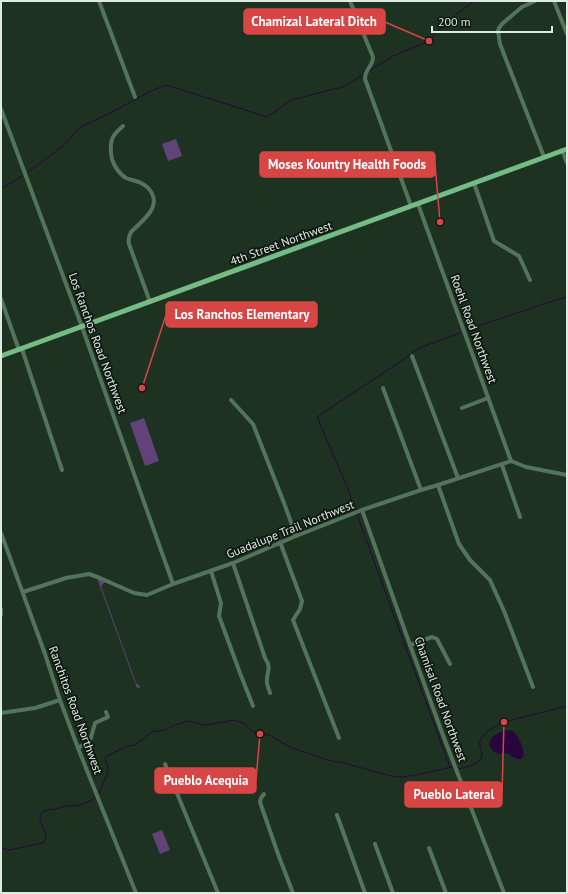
<svg xmlns="http://www.w3.org/2000/svg" width="568" height="894" viewBox="0 0 568 894" font-family="'PT Sans',sans-serif">
  <style>
    .green { fill: #624379 }
    .water { fill: #28053c }
    .lines { fill: none; stroke-linecap: round; stroke-linejoin: round }
    .stream { stroke: #28053c; stroke-width: 1 }
    .minor { stroke: #53745a; stroke-width: 4 }
    .major { stroke: #74bb85; stroke-width: 5 }
    .labels { text-anchor: middle; dominant-baseline: central; stroke-width: 3.5; stroke-linejoin: round; paint-order: stroke }
    .street-label { font-size: 12px; fill: #deebe0; stroke: #0e1710 }
    .leader { fill: none; stroke: #d74544; stroke-width: 1.5 }
    .callout-dot { fill: #d74544; stroke: #0e1710; stroke-width: 1.5 }
    .callout { fill: #d74544; stroke: #d74544; stroke-width: 1.5 }
    .callout-label { font-size: 13px; text-anchor: middle; font-weight: bold; fill: #fff }
  </style>
  <rect width="100%" height="100%" fill="#1e3222"/>
  <g class="green">
    <path d="M176,139L182,156L168,161L162,144Z"/>
    <path d="M144,418L159,461L145,466L130,423Z"/>
    <path d="M97,578L105,582L101,586L136,683L141,687L137,688Z"/>
    <path d="M162,830L170,850L160,854L152,834Z"/>
  </g>
  <path class="water" d="M505,730L513,731C524,742 532,772 507,753C497,755 494,753 489,745C490,736 498,733 505,730Z"/>
  <g class="lines">
    <g class="stream">
      <path d="M369,71L393,56L429,41L441,28L459,12L465,8L475,1"/>
      <path d="M28,172L62,147L67,142L77,130L81,127L112,112L149,92L163,86L168,85L173,87L267,117L291,100L342,87L348,84L363,75"/>
      <path d="M1,189L22,176"/>
      <path d="M467,330L546,303L567,297"/>
      <path d="M354,507L348,489L317,417L400,362L419,348L460,333"/>
      <path d="M357,515L450,767"/>
      <path d="M459,769C465,767 474,766 479,761C486,755 478,748 480,741C482,733 497,725 504,722L567,706"/>
      <path d="M99,793L108,772V768L105,759L107,756L127,746L135,745L152,732L165,730L175,725L179,724L185,722L189,721L205,725L235,720L243,723L252,731L260,734L269,735L290,747L331,761L340,762L391,776L402,777L416,775L452,767"/>
      <path d="M1,848L9,850L43,843C52,835 36,823 41,814C44,809 51,810 56,809C59,808 62,807 65,806C70,806 75,806 80,805C86,803 90,801 95,798"/>
    </g>
    <g class="minor">
      <path d="M99,1L135,97"/>
      <path d="M350,1L373,57C373,67 365,68 365,79L411,206"/>
      <path d="M535,1L522,7L502,24L499,28L498,31L500,44L544,157"/>
      <path d="M554,1L567,34"/>
      <path d="M1,109L82,327L173,584"/>
      <path d="M123,126C113,135 110,138 111,152C111,162 118,173 126,178C131,180 137,181 141,183C151,188 157,198 152,209C148,217 138,225 131,232C129,236 128,240 129,244L150,302"/>
      <path d="M562,150L567,163"/>
      <path d="M474,183L494,241L519,256L530,280"/>
      <path d="M418,204L511,461"/>
      <path d="M1,299L19,350"/>
      <path d="M22,349L62,470"/>
      <path d="M412,356L458,478"/>
      <path d="M383,388L421,490"/>
      <path d="M231,400L253,424L284,503L296,536"/>
      <path d="M462,408L488,398"/>
      <path d="M502,465L520,517"/>
      <path d="M438,485L459,544L470,560L490,580L504,611L533,687"/>
      <path d="M362,510L410,645L444,738L504,893"/>
      <path d="M1,533L45,654L60,700L78,748L136,893"/>
      <path d="M280,542L302,601L300,609L293,620L339,738"/>
      <path d="M233,563L265,658C272,669 267,669 267,680C266,684 269,689 270,693"/>
      <path d="M211,571L221,603L219,616L240,673L253,706"/>
      <path d="M23,592L66,578L89,574L100,578L134,593L147,595L173,584L233,563L296,536L362,510L421,490L438,485L511,461L526,467L567,475"/>
      <path d="M1,609V615"/>
      <path d="M410,645L432,637L437,639L450,664"/>
      <path d="M1,713L35,708L60,700"/>
      <path d="M78,748L90,741L95,723L108,717L106,712"/>
      <path d="M165,764L218,893"/>
      <path d="M264,794L261,798L260,802L278,854L293,893"/>
      <path d="M337,815L365,893"/>
      <path d="M375,844L393,893"/>
      <path d="M429,848L446,893"/>
    </g>
    <path class="major" d="M1,356L567,149"/>
  </g>
  <g class="labels">
    <g class="street-label">
      <text transform="translate(281 243) rotate(-20)">4th Street Northwest</text>
      <text transform="translate(474 329) rotate(70)">Roehl Road Northwest</text>
      <text transform="translate(98 343) rotate(70)">Los Ranchos Road Northwest</text>
      <text transform="translate(290 529) rotate(-22)">Guadalupe Trail Northwest</text>
      <text transform="translate(441 699) rotate(70)">Chamisal Road Northwest</text>
      <text transform="translate(76 710) rotate(70)">Ranchitos Road Northwest</text>
    </g>
  </g>
  <path class="leader" d="M429 41L385 22M440 222L435 164M142 388L166 315M260 734L256 780M504 722L502 794"/>
  <g class="callout-dot">
    <circle cx="429" cy="41" r="4"/>
    <circle cx="440" cy="222" r="4"/>
    <circle cx="142" cy="388" r="4"/>
    <circle cx="260" cy="734" r="4"/>
    <circle cx="504" cy="722" r="4"/>
  </g>
  <g class="callout">
    <rect x="244" y="9" width="141" height="25" rx="4"/>
    <rect x="260" y="152" width="175" height="25" rx="4"/>
    <rect x="166" y="302" width="151" height="25" rx="4"/>
    <rect x="155" y="768" width="101" height="25" rx="4"/>
    <rect x="405" y="782" width="97" height="25" rx="4"/>
  </g>
  <g class="callout-label">
    <text x="314" y="26">Chamizal Lateral Ditch</text>
    <text x="347" y="169">Moses Kountry Health Foods</text>
    <text x="242" y="319">Los Ranchos Elementary</text>
    <text x="206" y="785">Pueblo Acequia</text>
    <text x="454" y="799">Pueblo Lateral</text>
  </g>
  <rect width="568" height="894" fill="none" stroke="#deebe0" stroke-width="4"/>
  <path d="M432 26v6h120v-6" fill="none" stroke="#deebe0" stroke-width="2"/>
  <text x="438" y="26" font-size="12" fill="#deebe0" stroke="#0e1710" stroke-width="3" paint-order="stroke">200 m</text>
</svg>
